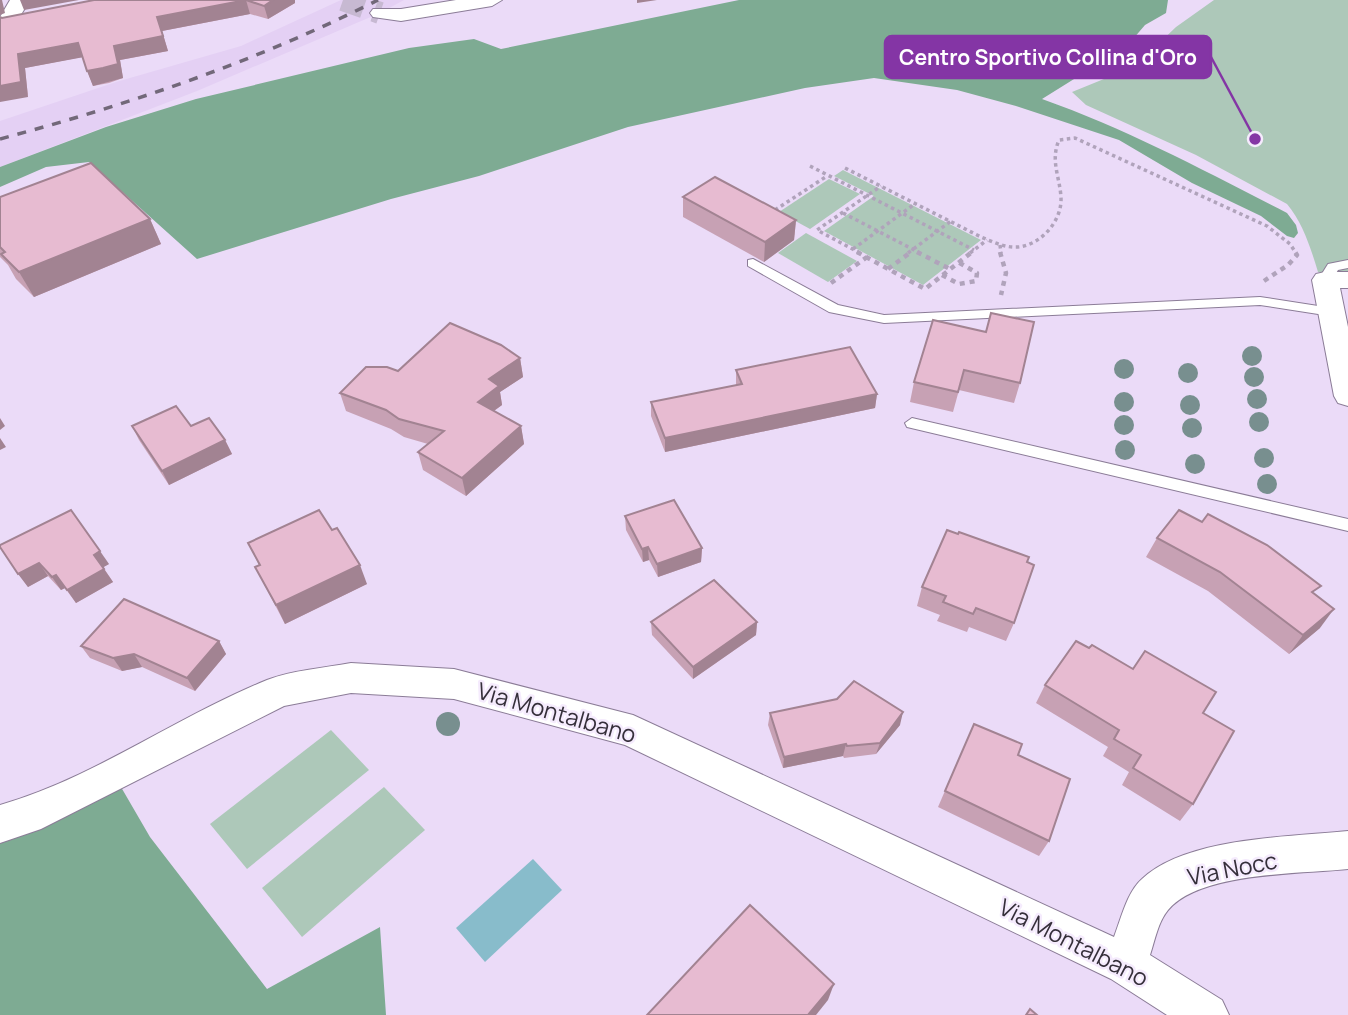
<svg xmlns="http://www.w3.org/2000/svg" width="1348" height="1015" viewBox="0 0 1348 1015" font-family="Manrope,sans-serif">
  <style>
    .built { fill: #e4d0f4 }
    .green { fill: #adc8b9 }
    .forest { fill: #7eab93 }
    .water { fill: #88bccb }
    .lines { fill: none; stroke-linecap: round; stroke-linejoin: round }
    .street-tunnel { stroke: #c7b9d2; stroke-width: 22; stroke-dasharray: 22 11; stroke-linecap: butt }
    .lane-casing { stroke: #8b7c97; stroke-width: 2 }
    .street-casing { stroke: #8b7c97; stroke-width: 2 }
    .path-far1 { stroke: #b0a3bb; stroke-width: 3.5; stroke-dasharray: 3.5 3.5; stroke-linecap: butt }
    .path { stroke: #b0a3bb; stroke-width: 4.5; stroke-dasharray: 5 5; stroke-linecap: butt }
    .lane { fill: #fff; fill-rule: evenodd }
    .street { fill: #fff; fill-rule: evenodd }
    .rail { stroke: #726879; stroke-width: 3.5; stroke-dasharray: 9 9; stroke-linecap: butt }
    .tree { fill: #788f8f }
    .wall { fill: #c7a1b4 }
    .shaded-wall { fill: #a28392 }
    .building { fill: #e7bbd1; stroke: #a28392; stroke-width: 2 }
    .labels { text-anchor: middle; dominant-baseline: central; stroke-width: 5; stroke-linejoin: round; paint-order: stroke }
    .near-street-label { font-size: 23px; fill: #352f3a; stroke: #f5ebfd }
    .leader { fill: none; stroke: #8435a5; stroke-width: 2.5 }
    .callout-dot { fill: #8435a5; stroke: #f5ebfd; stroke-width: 2.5 }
    .callout { fill: #8435a5; stroke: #8435a5; stroke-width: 2.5 }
    .callout-label { font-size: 21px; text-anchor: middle; font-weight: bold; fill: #fff }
  </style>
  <rect width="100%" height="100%" fill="#ebdbf8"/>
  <path class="built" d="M341,0H404L380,13L197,91L0,167V121L116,82L241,46Z"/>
  <g class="green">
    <path d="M1214,0H1348V275L1318,272C1311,249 1303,223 1287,204L1196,155L1086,105L1072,92L1126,70L1151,51L1176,27Z"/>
    <path d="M843,170L981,240L923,285L824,231L874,196L834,176Z"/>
    <path d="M829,179L860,194L810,229L779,212Z"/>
    <path d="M806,233L857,261L828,282L778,253Z"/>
    <path d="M331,730L369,770L247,869L210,824Z"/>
    <path d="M384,787L425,830L302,937L262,888Z"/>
  </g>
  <g class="forest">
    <path d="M739,0H1168L1166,13L1145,25L1127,46L1042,99C1127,129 1207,172 1287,213L1296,225L1298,233L1294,238L1287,236L1261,216L1192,183L1119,140L1016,106L957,90L874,78L805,88L628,127L479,176L391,199L197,259L89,162L46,167L0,187V167L106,127L196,99L409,48L474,39L501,49Z"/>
    <path d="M114,775L150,837L267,989L380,927L386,1015H0V824Z"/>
  </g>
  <path class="water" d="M533,859L562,890L485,962L456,928Z"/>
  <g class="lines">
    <path class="street-tunnel" d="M343,0L380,13"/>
    <defs>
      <g id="lane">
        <path d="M753,259L838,305L884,315L1260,297L1331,308L1338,312L1331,316L1260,305L884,323L829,312L748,266V260Z"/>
        <path d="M1348,260V268L1338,270L1330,283H1320L1318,280L1328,264Z"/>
        <path d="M912,418L1348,519V531L907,427L905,423Z"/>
      </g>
      <g id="street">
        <path d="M10,0H30L14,26H0V17Z"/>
        <path d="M456,0H502L492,6L401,21L373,17L370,13L373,9H401Z"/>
        <path d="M1325,272H1348V288H1340L1348,327V406L1338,403L1334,396L1312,280L1316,274Z"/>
        <path d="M351,663L454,669L633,715L1114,937C1121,919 1127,892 1142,879C1186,837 1290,837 1348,831V869C1301,874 1199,872 1168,910C1158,922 1155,940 1150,955L1222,1000L1229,1015H1167L1111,979L625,745L454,699L351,693L284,706L41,829L0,843V805C94,778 176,717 267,680C293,670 324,668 351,663Z"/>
      </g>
    </defs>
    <use href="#lane" class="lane-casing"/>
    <use href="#street" class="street-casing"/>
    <g class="path-far1">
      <path d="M810,166L974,250"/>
      <path d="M845,168L981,237C993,242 1005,248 1018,247C1041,245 1062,221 1061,198C1060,177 1050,161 1059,140L1075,138L1267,226L1290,244L1296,253"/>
      <path d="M775,210L827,176"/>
      <path d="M843,213L920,253"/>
      <path d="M1000,245L1001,253"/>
      <path d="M853,249L916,203"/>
      <path d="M860,253L817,230L881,186"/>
      <path d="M908,253L951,221"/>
      <path d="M970,253L987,240"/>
    </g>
    <g class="path">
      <path d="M857,252L925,289L972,252"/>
      <path d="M917,252L950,269"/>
      <path d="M1000,252L1006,273L1001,295"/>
      <path d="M888,269L911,252"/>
      <path d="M942,275L959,284L976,281L977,273L958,262"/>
      <path d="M1264,281L1288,265L1297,255L1295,252"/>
      <path d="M831,283L867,257"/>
    </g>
    <use href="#lane" class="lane"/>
    <use href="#street" class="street"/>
    <path class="rail" d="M0,139C131,104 257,61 378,0"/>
  </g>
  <g class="tree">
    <circle cx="1252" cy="356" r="10"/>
    <circle cx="1124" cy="369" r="10"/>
    <circle cx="1188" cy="373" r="10"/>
    <circle cx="1254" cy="377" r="10"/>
    <circle cx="1257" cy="399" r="10"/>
    <circle cx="1124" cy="402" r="10"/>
    <circle cx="1190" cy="405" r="10"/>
    <circle cx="1259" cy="422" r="10"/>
    <circle cx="1124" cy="425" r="10"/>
    <circle cx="1192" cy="428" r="10"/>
    <circle cx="1125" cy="450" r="10"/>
    <circle cx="1264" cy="458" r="10"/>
    <circle cx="1195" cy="464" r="10"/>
    <circle cx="1267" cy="484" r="10"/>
    <circle cx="448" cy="724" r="12"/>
  </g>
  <g class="wall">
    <path d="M94,0H295V3L268,19L250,14L162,31L168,51L120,60L123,78L109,83L93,86L82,57L25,68L28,97L2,18Z"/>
    <path d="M0,197L150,219L161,244L34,297L16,279L8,265L0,257Z"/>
    <path d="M683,197L796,220L794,240L764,262L683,217Z"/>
    <path d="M933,320L1020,383L1014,403L959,390L953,412L910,402L914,382Z"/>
    <path d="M520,358L523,377L500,392L502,405L494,411L521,426L524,444L466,496L423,470L418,452L428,444L404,437L391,429L346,411L340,393L398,371Z"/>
    <path d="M736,370L877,394L875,408L665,452L651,416V402L736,385Z"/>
    <path d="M132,426H191L225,440L232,454L169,485L139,440Z"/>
    <path d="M625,516L702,548L701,562L658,577L649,560L643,562L626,530Z"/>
    <path d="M1157,538L1314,594L1320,628L1289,654L1208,591L1146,557Z"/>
    <path d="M248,543L367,584L285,624L255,567L259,565Z"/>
    <path d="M0,547L109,564L103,567L113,582L76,603L65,588L61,590L48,576L28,587Z"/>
    <path d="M1027,562L1014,623L1006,641L969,627L967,632L937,621L940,615L917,606L922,587Z"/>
    <path d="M651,622H757L756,635L693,679L652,635Z"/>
    <path d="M219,641L226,654L195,691L142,667L122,671L90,658L81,646Z"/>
    <path d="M1045,685L1203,713L1193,804L1180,821L1122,785L1129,772L1103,756L1108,747L1036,703Z"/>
    <path d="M770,713L900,725L876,754L844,758L843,756L783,768L768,725Z"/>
    <path d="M974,724L1018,755L1049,841L1039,856L938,807Z"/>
  </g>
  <g class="shaded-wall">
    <path d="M0,0H2L5,13L0,15Z"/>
    <path d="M20,0H79L24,10Z"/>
    <path d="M246,0L250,14L162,31L168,51L120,60L123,78L93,86L87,71L114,46L157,17Z"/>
    <path d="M273,0H295V3L268,19L264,6Z"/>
    <path d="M637,0H657L637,3Z"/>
    <path d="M78,43L84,57L25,68L28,97L0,102V86L18,54Z"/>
    <path d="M150,219L161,244L34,297L19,272Z"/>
    <path d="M796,220L794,240L764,262L765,242Z"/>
    <path d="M520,358L523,377L500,392L502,405L481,420L478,402L489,379Z"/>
    <path d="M877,394L875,408L665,452V438Z"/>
    <path d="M0,418L5,426L0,430Z"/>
    <path d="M521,426L524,444L466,496L462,478Z"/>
    <path d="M0,438L6,447L0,450Z"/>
    <path d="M225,440L232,454L169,485L162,471Z"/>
    <path d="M648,547L649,560L643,562L642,549Z"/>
    <path d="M702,548L701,562L658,577L657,564Z"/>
    <path d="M100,551L109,564L102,568L94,555Z"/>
    <path d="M39,563L48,576L28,587L18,574Z"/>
    <path d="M360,565L367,584L285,624L276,605Z"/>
    <path d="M104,569L113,582L76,603L67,590Z"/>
    <path d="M56,575L65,588L61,590L52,577Z"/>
    <path d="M1334,609L1320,628L1289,654L1303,635Z"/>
    <path d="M757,622L756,635L693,679V667Z"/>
    <path d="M219,641L226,654L195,691L187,678Z"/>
    <path d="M134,654L142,667L122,671L113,658Z"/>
    <path d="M903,712L900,725L876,754L880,743Z"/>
    <path d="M846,744L843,756L783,768L784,757Z"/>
    <path d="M834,984L828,1000L816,1015H808Z"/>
  </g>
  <g class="building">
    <path d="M94,0H246L157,17L163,36L114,46L118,64L103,68L87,71L78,43L18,54L21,82L0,86V17L2,18Z"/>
    <path d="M246,0H273L264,6Z"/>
    <path d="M91,163L150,219L19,272L1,254L5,252L0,247V197Z"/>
    <path d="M715,177L796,220L765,242L683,197Z"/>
    <path d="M991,313L1034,322L1020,383L964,370L958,392L914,382L933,320L986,332Z"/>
    <path d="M450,323L501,345L520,358L489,379L499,386L478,402L521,426L462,478L418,452L444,431L399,419L386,410L340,393L366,367H387L398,371Z"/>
    <path d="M850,347L877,394L665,438L651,402L742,384L736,370Z"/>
    <path d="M176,406L191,426L209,418L225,440L162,471L132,426Z"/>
    <path d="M674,500L702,548L657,564L648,547L642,549L625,516Z"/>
    <path d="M71,510L100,551L94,555L104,569L67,590L56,575L52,577L39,563L18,574L0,547V545Z"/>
    <path d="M319,510L332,530L337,528L360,565L276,605L255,567L260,565L248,543Z"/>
    <path d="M1179,510L1202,522L1208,514L1267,545L1321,586L1312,592L1334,609L1303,635L1220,572L1157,538Z"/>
    <path d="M947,530L958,534L959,532L1029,557L1027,562L1034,565L1014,623L976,608L973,614L943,602L946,596L922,587Z"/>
    <path d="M714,580L757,622L693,667L651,622Z"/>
    <path d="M124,599L219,641L187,678L134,654L113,658L81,646Z"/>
    <path d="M1076,641L1089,648L1092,645L1133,669L1145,651L1216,692L1203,713L1234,731L1193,804L1133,768L1141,755L1114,739L1119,730L1045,685Z"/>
    <path d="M854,681L903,712L880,743L847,746L846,744L784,757L770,713L837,699Z"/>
    <path d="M974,724L1022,744L1018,755L1070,779L1049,841L945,791Z"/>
    <path d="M750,905L834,984L808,1015H647Z"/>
    <path d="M1030,1009L1037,1015H1026Z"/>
  </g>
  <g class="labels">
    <g class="near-street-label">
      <text transform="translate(557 712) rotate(16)">Via Montalbano</text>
      <text transform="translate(1232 868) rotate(-11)">Via Nocc</text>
      <text transform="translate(1074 942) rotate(27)">Via Montalbano</text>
    </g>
  </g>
  <path class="leader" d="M1255 139L1211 57"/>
  <circle class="callout-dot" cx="1255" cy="139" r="7"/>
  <rect class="callout" x="885" y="36" width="326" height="42" rx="7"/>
  <g class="callout-label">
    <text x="1048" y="65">Centro Sportivo Collina d'Oro</text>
  </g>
</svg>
